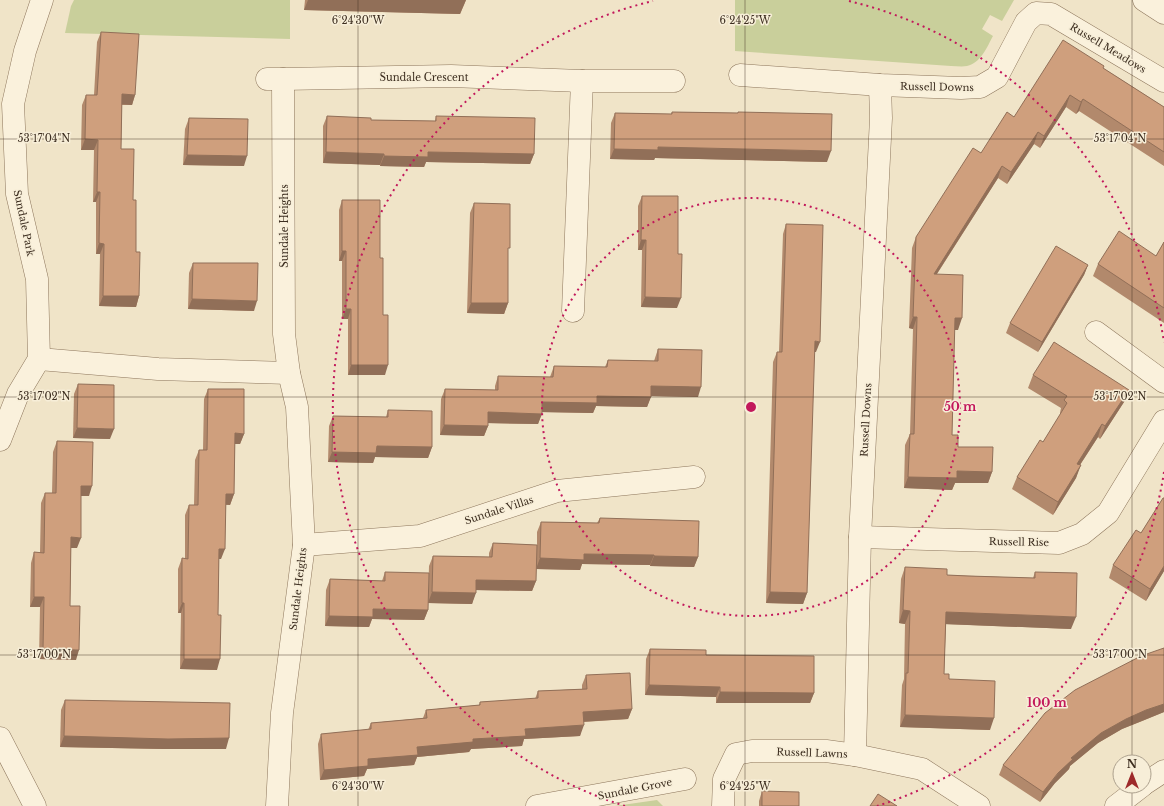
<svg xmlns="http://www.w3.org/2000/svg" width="1164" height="806" viewBox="0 0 1164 806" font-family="'Libre Baskerville',serif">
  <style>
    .green { fill: #c9cf9b }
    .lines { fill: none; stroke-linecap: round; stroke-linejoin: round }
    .minor-casing { stroke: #8d765c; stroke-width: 23 }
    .tertiary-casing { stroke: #8d765c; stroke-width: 23 }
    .minor { stroke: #faf1dc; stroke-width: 22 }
    .tertiary { stroke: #faf1dc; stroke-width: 22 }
    .wall { fill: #b2896c }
    .shaded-wall { fill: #916f58 }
    .building { fill: #cf9f7d; stroke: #916f58 }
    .ticks { fill: none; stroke: #3d2e20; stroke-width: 1; stroke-opacity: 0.45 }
    .ring { fill: none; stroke: #c2185b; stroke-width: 2; stroke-dasharray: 2 4 }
    .labels { text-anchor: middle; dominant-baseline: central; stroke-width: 3; stroke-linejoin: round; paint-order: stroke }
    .street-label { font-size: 10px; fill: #3d2e20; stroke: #f7eed8 }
    .ticks-label { font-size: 10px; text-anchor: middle; fill: #3d2e20; stroke: #f7eed8; stroke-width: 3; stroke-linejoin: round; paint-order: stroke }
    .centre { fill: #c2185b; stroke: #f7eed8; stroke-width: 2 }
    .ring-label { font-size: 12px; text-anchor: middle; font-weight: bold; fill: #c2185b; stroke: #f7eed8; stroke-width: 3; stroke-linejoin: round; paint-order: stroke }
  </style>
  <rect width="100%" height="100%" fill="#f0e4c8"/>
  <g class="green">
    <path d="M74,0H290V39L65,33L71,6Z"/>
    <path d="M735,0H1014L1002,21L990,15L982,29L993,36C987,47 981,63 967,66C962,67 956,66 951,66L735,51Z"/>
    <path d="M657,800L663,806H615Z"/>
  </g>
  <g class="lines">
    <defs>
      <g id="minor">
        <path d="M740,75L880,85L961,88L980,87L997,77L1026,22L1036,13L1051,14L1164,81"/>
        <path d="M267,79H283L451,76L582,81H674"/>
        <path d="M573,311L582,81"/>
        <path d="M1096,332L1164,382"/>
        <path d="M39,359L158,369L289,373"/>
        <path d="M0,440L18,394L39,359L37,279L17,194L13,104L25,51L42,0"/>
        <path d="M860,537L1059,543L1082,534L1108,513L1164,421"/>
        <path d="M304,545L420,536L557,491L694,477"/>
        <path d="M0,738L35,806"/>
        <path d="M855,755L860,537L881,118L880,85"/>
        <path d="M1144,784L1164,771"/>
        <path d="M277,806L282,713L304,545L297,407L289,373L284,334L283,79"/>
        <path d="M537,806L685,779"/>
        <path d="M723,806L724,779L736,754L752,751H826L855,755L922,769L979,806"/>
        <path d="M1116,806L1142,786"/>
      </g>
      <path id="tertiary" d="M1144,0L1164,13"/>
    </defs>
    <use href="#minor" class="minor-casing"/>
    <use href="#tertiary" class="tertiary-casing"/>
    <use href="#minor" class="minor"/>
    <use href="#tertiary" class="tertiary"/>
  </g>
  <g class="wall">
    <path d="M305,0H466L460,14L304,10Z"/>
    <path d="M101,32L135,95L132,105H122L121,149L133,200L136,252L139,296L136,307L99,306L100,254H96V202H93L94,150H81L82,105L86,95H94L97,42Z"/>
    <path d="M1103,68L1164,107V166L1079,111L1076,114L1066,107L1040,148L1034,144L1007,184L998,178L937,274L958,330H954L952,435L958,447L992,472L988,483H955L952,490L904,488L905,445L910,434L913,329L909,328L912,248L916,237L981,153L1014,117Z"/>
    <path d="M672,112L738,113V112L827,162L655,158L654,160L610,159L611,123L615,113L671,114Z"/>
    <path d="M327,116L371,120L435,121L436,116L534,154L530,164L426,162L424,167L380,166V165L323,163V126Z"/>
    <path d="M189,118L244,166L183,165L185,129Z"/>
    <path d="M642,196L678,254L677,308L641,307L642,250H638V206Z"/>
    <path d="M342,200L380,258L383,315L385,375H348V319H342V261H339V210Z"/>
    <path d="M474,203L508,251V303L504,314L467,313L470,213Z"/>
    <path d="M786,224L816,352H814L807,593L803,604L766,603L773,362L777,352H779L783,234Z"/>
    <path d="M1164,242V323L1093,276L1098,264L1156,256Z"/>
    <path d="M193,263L254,311L188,309L189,273Z"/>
    <path d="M1088,265L1084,275L1038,352L1006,333L1010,323Z"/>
    <path d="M658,349L698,397L651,396L647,407L596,406L593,413L542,412L538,424L488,423V426L484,436L440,435L441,399L445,389L495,390V386L498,376L550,377L554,366L605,367L608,360L654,361Z"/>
    <path d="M1033,375L1129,390L1124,402L1100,439L1098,437L1080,465L1076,478L1053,515L1012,489L1017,477L1043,442L1061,414L1060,413L1061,408L1028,388Z"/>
    <path d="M78,384L110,439L73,438L74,394Z"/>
    <path d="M208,389L244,434L240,444H235L234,494L230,505H226L221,559H219L217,670L180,669L181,613H178V569L182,558L185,559V515L189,505H194L195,460L199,450H203L204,399Z"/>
    <path d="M388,410L432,447L428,458L375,457L373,463L328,462L329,426L333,416L386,417Z"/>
    <path d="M57,441L89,496H81L77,548H71L70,606L76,660L39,659L40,607H30L31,563L34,552L40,553L41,503L45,493H52L53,452Z"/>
    <path d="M1164,498V571L1146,601L1109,578L1113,565L1141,533Z"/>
    <path d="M600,518L698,557L694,567L650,566V565L582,564L580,570L536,569V581L532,591L476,590L472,604L428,603L429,566L433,556L489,557V553L493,543L537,545V532L541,522L597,523Z"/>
    <path d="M905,567L947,575L1033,578L1035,572L1071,629L946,624L944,674L990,730L900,727L902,685L904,679L905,624L899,623L901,579Z"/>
    <path d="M385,572L428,610L424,620L372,619L369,627L325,626L326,590L330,579L382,581Z"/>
    <path d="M1164,648V712L1142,721L1122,729L1098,743L1070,766L1069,769L1055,783L1040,802L999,775L1003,765Z"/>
    <path d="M650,649L706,655L814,693L810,703H716V697L645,695L646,659Z"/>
    <path d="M586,675L632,709L628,719L583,722L580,736L524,739L522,746L471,749L469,752L417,757L414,765L367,769L364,776L320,780L318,744L321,734L368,730L371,723L423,718L426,710L479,705L480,702L535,699L538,691L582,689V685Z"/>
    <path d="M65,700L226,749H164L60,747L61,710Z"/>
    <path d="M762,791L799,806H759V801Z"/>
  </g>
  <g class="shaded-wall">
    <path d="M308,0H466L460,14L304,10Z"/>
    <path d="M122,94L135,95L132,105L118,104Z"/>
    <path d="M1070,95L1066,107L1040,148L1044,136Z"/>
    <path d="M1083,99L1079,111L1076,114L1081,102Z"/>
    <path d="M1038,132L1034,144L1007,184L1011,172Z"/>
    <path d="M85,139L98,140L94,150H81Z"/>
    <path d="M658,147L831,151L827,162L655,158L654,160L610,159L614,149Z"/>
    <path d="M326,152L384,154L380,165L323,163Z"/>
    <path d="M428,152L534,154L530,164L426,162L424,167L380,166L384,156Z"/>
    <path d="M187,155L247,156L244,166L183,165Z"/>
    <path d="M1002,166L998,178L929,286L934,274Z"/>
    <path d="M97,192H100L96,202H93Z"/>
    <path d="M641,240H646L642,250H638Z"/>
    <path d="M99,243L104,244L100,254H96Z"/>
    <path d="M342,251H346L342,261H339Z"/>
    <path d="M1088,265L1084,275L1038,352L1042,342Z"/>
    <path d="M103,296H139L136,307L99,306Z"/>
    <path d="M645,297L681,298L677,308L641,307Z"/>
    <path d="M192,299L257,301L254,311L188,309Z"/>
    <path d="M471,303H508L504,314L467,313Z"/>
    <path d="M346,309H351L348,319H342Z"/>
    <path d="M913,317H917L913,329L909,328Z"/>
    <path d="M955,318H962L958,330H950Z"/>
    <path d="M815,341L820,342L816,352H811Z"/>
    <path d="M351,365H388L385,375H348Z"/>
    <path d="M651,386L701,387L698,397L648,396Z"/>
    <path d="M1129,390L1124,402L1100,439L1105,426Z"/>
    <path d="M597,396L651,397L647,407L596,406L593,413L538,412L542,402Z"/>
    <path d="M488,412L542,414L538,424L484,423Z"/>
    <path d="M1102,424L1098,437L1072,477L1077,464Z"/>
    <path d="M444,425L488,426L484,436L440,435Z"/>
    <path d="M77,428L114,429L110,439L73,438Z"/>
    <path d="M235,433L244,434L240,444H232Z"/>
    <path d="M377,446L432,447L428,458L375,457L373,463L328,462L332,452Z"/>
    <path d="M1081,465L1076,478L1053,515L1058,502Z"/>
    <path d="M957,471L992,472L988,483H955L952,490L904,488L908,477Z"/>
    <path d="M81,486H92L89,496H78Z"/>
    <path d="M226,494H234L230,505L222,504Z"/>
    <path d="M71,537L81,538L77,548H67Z"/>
    <path d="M219,549H225L221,559H215Z"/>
    <path d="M584,554L654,555L650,565L582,564L580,570L536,569L540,558Z"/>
    <path d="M654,556L698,557L694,567L650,566Z"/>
    <path d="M1164,566V571L1146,601L1150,589Z"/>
    <path d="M476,580L536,581L532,591L473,590Z"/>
    <path d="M432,592L476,593L472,604L428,603Z"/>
    <path d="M770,592L807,593L803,604L766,603Z"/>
    <path d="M34,597H44L40,607H30Z"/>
    <path d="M182,603H184L181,613H178Z"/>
    <path d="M373,609L428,610L424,620L372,619L369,627L325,626L329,616Z"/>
    <path d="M903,610L910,611L905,624L899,623Z"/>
    <path d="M946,612L1076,617L1071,629L942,624Z"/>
    <path d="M43,649L79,650L76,660L39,659Z"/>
    <path d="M184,659H220L217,670L180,669Z"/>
    <path d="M649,685L720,687L716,697L645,695Z"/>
    <path d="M720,692L814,693L810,703H716Z"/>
    <path d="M1164,704V712L1142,721L1122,729L1098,743L1070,766L1069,769L1055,783L1040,802L1043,792L1071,758L1101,733L1126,719L1146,710Z"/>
    <path d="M632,709L628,719L579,722L583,712Z"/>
    <path d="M905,715L994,718L990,730L900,727Z"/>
    <path d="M584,725L580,736L524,739L522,746L471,749L469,752L417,757L414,765L367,769L364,776L320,780L324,770L417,747L473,739L525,729Z"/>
    <path d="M64,736L229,738L226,749H164L60,747Z"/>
  </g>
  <g class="building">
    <path d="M101,32L139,34L135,95L122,94L121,149H134L133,200H136V252H140L139,296H103L104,244L99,243L100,192H97L98,140L85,139L86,95H97Z"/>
    <path d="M1063,40L1104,66L1103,68L1164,107V152L1083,99L1081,102L1070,95L1044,136L1038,132L1011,172L1002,166L934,274L963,275L962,318H955L952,435H958V447H993L992,472L957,471V478L908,477L910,434H914L917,317H913L916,237L973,148L981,153L1007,112L1014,117Z"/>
    <path d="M672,112L738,113V112L832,114L831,151L658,147V150L614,149L615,113L672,114Z"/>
    <path d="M327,116L371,118V120L436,121V116L535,118L534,154L428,152V157L384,156V154L326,152Z"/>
    <path d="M189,118L248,119L247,156L187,155Z"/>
    <path d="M642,196H678V254H682L681,298L645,297L646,240H641Z"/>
    <path d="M342,200H380V258H383V315H388V365H351V309H346V251H342Z"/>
    <path d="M474,203L510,204V248H508V303H471Z"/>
    <path d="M786,224L823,225L820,342L815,341L807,593L770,592L777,352H782Z"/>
    <path d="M1119,231L1156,256L1164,242V308L1098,264Z"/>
    <path d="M1056,246L1088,265L1042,342L1010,323Z"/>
    <path d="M193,263H258L257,301L192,299Z"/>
    <path d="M1054,342L1129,390L1105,426L1102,424L1077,464L1081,465L1058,502L1017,477L1040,440L1043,442L1067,403L1064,400L1067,396L1033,375Z"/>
    <path d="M658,349L702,350L701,387L651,386V397L597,396V403L542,402V414L488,412V426L444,425L445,389L498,390V376L553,377L554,366L607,367L608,360L658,361Z"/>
    <path d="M78,384L114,385V429L77,428Z"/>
    <path d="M208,389H244V434L235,433L234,494H226L225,549H219L218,615H221L220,659H184V603H182V558L188,559L189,505H198L199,450H207Z"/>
    <path d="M388,410L432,411V447L377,446L376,453L332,452L333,416L388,417Z"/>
    <path d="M57,441L93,442L92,486H81V538L71,537L70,606H80L79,650L43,649L44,597H34V552L44,553L45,493H56Z"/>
    <path d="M1163,498H1164V566L1150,589L1113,565L1136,530L1141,533Z"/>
    <path d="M600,518L699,521L698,557L654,556V555L584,554V560L540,558L541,522L599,523Z"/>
    <path d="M493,543L537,545L536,581L476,580V593L432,592L433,556L492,557Z"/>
    <path d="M905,567L947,569V575L968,576L1035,578V572L1077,573L1076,617L946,612L944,674H949V679L995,681L994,718L905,715L906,673H908L910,611L903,610Z"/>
    <path d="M385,572L429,573L428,610L373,609V617L329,616L330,579L385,581Z"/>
    <path d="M1164,648V704L1146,710L1126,719L1101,733L1071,758L1073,759L1058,773L1043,792L1003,765L1045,713L1075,690L1141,656Z"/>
    <path d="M650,649L706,650V655L814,656V693L720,692V687L649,685Z"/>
    <path d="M630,673L632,709L583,712L584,725L525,729L526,736L473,739V742L417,747L418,755L368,759V766L324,770L321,734L371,729V723L427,718L426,710L480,705V702L538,698V691L587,689L586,675Z"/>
    <path d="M65,700L230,703L229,738L168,739L64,736Z"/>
    <path d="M762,791L799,792V806H762Z"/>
    <path d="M878,794L897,806H870Z"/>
  </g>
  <path class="ticks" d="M358,0V806M745,0V806M1132,0V762M0,139H1164M0,397H1164M0,655H1164M1132,786V806"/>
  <g class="ring">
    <circle cx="751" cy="407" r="209"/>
    <path d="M1164 472A418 418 0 0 1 877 806M625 806A418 418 0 0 1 653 1M849 1A418 418 0 0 1 1164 342"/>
  </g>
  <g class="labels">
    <g class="street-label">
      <text transform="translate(1108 48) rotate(31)">Russell Meadows</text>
      <text x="424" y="77">Sundale Crescent</text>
      <text transform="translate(937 87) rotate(1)">Russell Downs</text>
      <text transform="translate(24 223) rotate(78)">Sundale Park</text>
      <text transform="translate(284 226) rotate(-90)">Sundale Heights</text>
      <text transform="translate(866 420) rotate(-87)">Russell Downs</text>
      <text transform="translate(499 510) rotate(-18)">Sundale Villas</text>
      <text transform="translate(1019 542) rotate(1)">Russell Rise</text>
      <text transform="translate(298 589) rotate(-83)">Sundale Heights</text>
      <text transform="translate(812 753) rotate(2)">Russell Lawns</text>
      <text transform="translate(635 789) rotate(-11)">Sundale Grove</text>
    </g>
  </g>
  <g class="ticks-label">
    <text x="358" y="24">6°24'30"W</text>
    <text x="745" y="24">6°24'25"W</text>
    <text x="44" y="142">53°17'04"N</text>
    <text x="1120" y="142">53°17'04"N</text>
    <text x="44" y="400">53°17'02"N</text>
    <text x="1120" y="400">53°17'02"N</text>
    <text x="44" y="658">53°17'00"N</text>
    <text x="1120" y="658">53°17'00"N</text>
    <text x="358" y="790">6°24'30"W</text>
    <text x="745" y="790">6°24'25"W</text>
  </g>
  <circle cx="751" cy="407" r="6" class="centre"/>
  <g class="ring-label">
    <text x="960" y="411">50 m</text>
    <text x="1047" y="707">100 m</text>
  </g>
  <g transform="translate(1132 774)"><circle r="19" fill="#f7eed8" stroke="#ada18e"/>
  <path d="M0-3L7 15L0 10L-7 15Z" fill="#9e2a2b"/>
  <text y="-6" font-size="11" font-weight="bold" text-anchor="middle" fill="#3d2e20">N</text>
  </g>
</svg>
